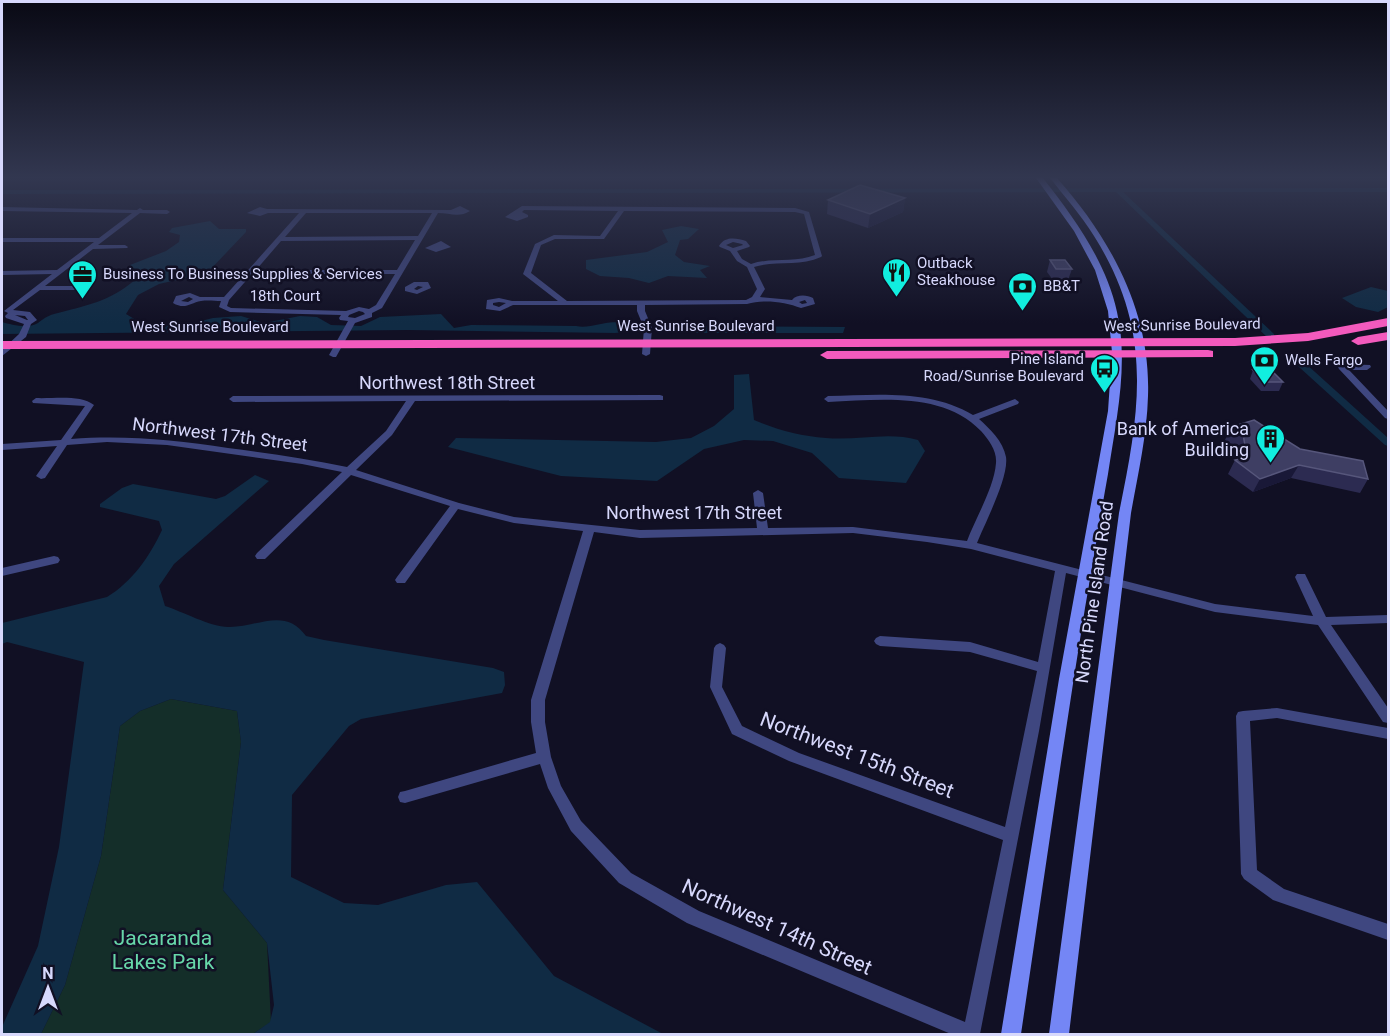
<svg xmlns="http://www.w3.org/2000/svg" width="1390" height="1036" viewBox="0 0 1390 1036" font-family="Roboto,sans-serif">
  <style>
    .green { fill: #142e29 }
    .water { fill: #102b44 }
    .lines { fill: none; stroke-linecap: round; stroke-linejoin: round }
    .canal { fill: #102b44; fill-rule: evenodd }
    .street { fill: #3f4780; fill-rule: evenodd }
    .secondary { fill: #7486f5; fill-rule: evenodd }
    .highway { fill: #f35abd; fill-rule: evenodd }
    .wall { fill: #2c2b51 }
    .shaded-wall { fill: #191837 }
    .building { fill: #3e3e63; stroke: #56567b; stroke-width: 1.5 }
    .labels { text-anchor: middle; dominant-baseline: central; stroke-width: 5; stroke-linejoin: round; paint-order: stroke }
    .far-poi-label { font-size: 15px; fill: #d7d8fc; stroke: #111024; text-anchor: start }
    .far-street-label { font-size: 15px; fill: #d7d8fc; stroke: #111024 }
    .street-label { font-size: 18px; fill: #d7d8fc; stroke: #111024 }
    .poi-label { font-size: 18px; fill: #d7d8fc; stroke: #111024; text-anchor: end }
    .near-street-label { font-size: 21px; fill: #d7d8fc; stroke: #111024 }
    .near-park-label { font-size: 21px; fill: #67d7a9; stroke: #111024 }
  </style>
  <rect width="100%" height="100%" fill="#111024"/>
  <path class="green" d="M171,699L237,711L241,742L223,890L267,943L271,1022L253,1034H41L65,985L101,856L120,726L140,711Z"/>
  <g class="water">
    <path d="M210,221L219,229H246V232L207,273L159,284L138,295L126,314L146,326L185,325L213,318L241,316L264,323L300,316L317,317L331,325L361,326L380,317L441,314L454,328L471,325L576,326C595,330 613,314 630,328L624,332L615,333L408,330L2,334V322C12,325 28,329 38,323C43,319 47,316 54,314C87,305 107,303 135,280L130,265L166,251L179,242L180,235L169,232L172,228Z"/>
    <path d="M681,226L699,229L688,239L680,240L675,255L684,262L710,266L700,270L707,278L668,276L649,283L629,278L600,276L586,269V260L647,252L668,242L662,230Z"/>
    <path d="M1371,287L1388,291V307L1378,312L1356,307L1342,298Z"/>
    <path d="M685,322L701,326L845,327L843,333H670L669,328L673,323Z"/>
    <path d="M749,374L754,420C777,430 800,436 826,438C857,441 888,431 918,440L925,451L906,483L839,478L812,453L773,441L744,440L704,449L657,481L561,476L448,447L456,438L656,442L691,438L714,426L734,409V375Z"/>
    <path d="M255,475L269,481L174,564L159,586L165,606C181,611 211,627 228,627C256,628 285,606 306,636L324,640L493,668L504,672L505,685L502,693L361,719L349,726L292,795L291,877L344,903L378,905L446,885L477,882L554,976L663,1034H253L270,1022L274,1005L267,943L223,890L241,742L237,711L171,699L140,711L120,726L101,856L65,985L41,1034H2V1027L38,946L59,847L84,662L7,642L2,644V623L107,597C132,582 150,556 162,530L159,521L100,507V504L122,488L133,484L216,499L225,496Z"/>
  </g>
  <g class="lines">
    <g class="canal">
      <path d="M1388,188V192H1123L1274,334V338H1268L1116,192L2,194V190Z"/>
      <path d="M1288,353H1294L1388,438V446L1385,445L1288,357Z"/>
    </g>
    <g class="street">
      <path d="M460,206L470,211C459,218 450,213 438,213L382,308L372,313V317L355,323L336,357H333L329,355L348,321L340,320L339,318L341,315L230,312L219,307L221,301C215,301 208,300 201,301C190,303 185,310 173,303L176,296L190,293L200,297H224L299,213H268L260,216L247,213L260,207L267,209L451,210ZM306,213H432L418,236L285,237ZM415,240L397,270H256L281,241ZM252,274H395L376,305L369,309L359,307L346,311L231,308L227,306L229,300ZM189,297L193,299L188,302L181,301ZM359,311L363,312L365,314L355,318L348,317L349,315Z"/>
      <path d="M522,206L795,208L809,212L822,256L821,257C799,267 776,260 754,267L765,289L760,297L792,300C797,294 807,295 813,298L815,304L801,308C785,302 764,299 747,304L645,305V311L652,328L650,354L646,356L642,354L644,328L637,311V305H513L500,311L486,309L487,300L499,298L512,301H558L523,274L535,244L554,235L600,236L618,211L524,210L522,212L528,215V217L517,221L505,217ZM624,211L795,212L804,214L815,255C795,263 772,257 751,264L742,259L737,251L749,247L750,246L746,241C736,238 725,236 719,246L720,247L730,251L737,261L747,267L757,289L752,297L746,300L567,301L531,273L541,245L555,239H604ZM733,242L742,244L743,245L733,248L726,245ZM805,300L807,303L802,304L799,302ZM499,302L506,303L499,307L493,305V303Z"/>
      <path d="M2,207L137,210L140,208L143,210H167L170,212L167,214L140,213L98,245H125L128,247L127,248L93,249L45,286H75L79,288L78,290H40L13,310L30,312L37,320L31,324L26,337L2,356V350L19,334L24,324L6,318L5,316L8,313L4,311L52,274L2,275V271L57,270L94,242H2V238H99L132,213L2,211ZM15,315L25,316L28,320H27Z"/>
      <path d="M441,241L451,247L436,252L425,248Z"/>
      <path d="M414,282H428L431,288L417,294L405,291V287ZM418,286L423,287L417,290L414,289Z"/>
      <path d="M1342,364L1370,365L1371,367L1367,370H1349L1388,411V419L1385,418L1339,369L1338,367Z"/>
      <path d="M660,395L663,396V400L415,401L392,435L356,470L459,503L514,517L640,530L757,528L753,493L758,490L763,493L768,528L853,527L967,541C976,517 994,488 996,463C997,451 989,440 981,431C943,391 878,400 828,402L824,399L828,396C876,395 930,389 973,415L1015,399L1019,402L1018,404L979,419C990,429 1003,441 1006,457C1009,477 985,523 977,543L1215,604L1313,616L1295,577L1297,574H1305L1326,617L1388,615V623L1331,625L1388,708V723L1383,722L1318,625L1215,612L1066,573L1039,731L980,1034H951L687,923L619,883L571,831L548,788L540,764L405,803L400,802L398,797L400,792L405,791L536,753L531,722V700L583,531L514,523L458,509L405,583H397L395,580L397,577L450,506L351,475L265,559H257L255,556L257,553L342,472L302,464L167,445L107,442L67,445L45,478L41,479L36,476L57,446L2,450V444L61,440L85,406L33,403L32,401L36,398C53,399 80,394 94,405L71,439C125,435 176,440 228,448C268,453 308,459 347,467L386,431L406,401L233,402L229,399L233,396ZM594,532L640,538L853,533L927,542L971,549L1055,571L1038,662L970,642L880,636L876,638L874,641L876,644L880,646L970,652L1037,671L1005,827L799,753L742,726L722,687L726,648L724,645L720,643L716,645L714,648L710,687L732,734L789,761L1003,840L965,1022L699,911L631,873L581,821L561,786L551,757L545,722V700Z"/>
      <path d="M54,556L58,557L60,560L58,563L2,576V568Z"/>
      <path d="M1277,708L1388,728V739L1277,718L1250,721L1257,870L1284,889L1388,924V940L1273,900L1244,879L1241,874L1236,716L1238,712L1243,711Z"/>
    </g>
    <g class="secondary">
      <path d="M1036,178H1043C1074,218 1106,261 1117,312C1129,364 1116,421 1108,474C1100,518 1093,563 1085,608C1062,750 1042,892 1021,1034H1001L1059,679L1108,411L1112,352L1108,311L1095,270L1074,231Z"/>
      <path d="M1050,178H1057C1111,239 1151,312 1148,396C1147,435 1138,474 1131,513L1069,1034H1049L1119,513C1140,410 1154,331 1094,236C1081,215 1065,197 1050,178Z"/>
    </g>
    <g class="highway">
      <path d="M1388,318V326L1308,341L1235,346L2,349V341L1235,338L1308,333Z"/>
      <path d="M1388,332V340L1358,345L1351,341L1358,337Z"/>
      <path d="M1208,350L1213,351V357L827,359L820,355L827,351Z"/>
    </g>
  </g>
  <g class="wall">
    <path d="M905,198L903,212L868,228L827,214L828,200Z"/>
    <path d="M1050,260L1072,269L1068,280H1053L1047,272Z"/>
    <path d="M1253,370L1283,382L1279,391H1261L1250,379Z"/>
    <path d="M1231,427L1300,449L1368,479L1360,493L1291,478L1253,492L1228,474L1235,460L1239,459L1237,448L1225,440Z"/>
  </g>
  <g class="shaded-wall">
    <path d="M905,198L903,212L868,228L870,214Z"/>
    <path d="M1299,465L1291,478L1253,492L1260,479Z"/>
  </g>
  <g class="building">
    <path d="M860,185L905,198L870,214L828,200Z"/>
    <path d="M1050,260H1065L1072,269H1056Z"/>
    <path d="M1253,370H1271L1283,382H1265Z"/>
    <path d="M1254,420L1300,449L1363,461L1368,479L1299,465L1260,479L1235,460L1247,457L1243,434L1231,427Z"/>
  </g>
  <linearGradient id="sky" x2="0" y2="1"><stop stop-color="#090914"/><stop offset="0.55" stop-color="#323750"/><stop offset="1" stop-color="#323750" stop-opacity="0"/></linearGradient>
  <rect width="1390" height="323" fill="url(#sky)"/>
  <defs>
    <symbol id="restaurant-pin" viewBox="-11 -11 22 30"><path d="M0 17L-7.5 6A9.5 9.5 0 1 1 7.5 6Z" fill="#11eedf" stroke="#111024"/><path d="M-5-6h1v4h1v-4h1v4h1v-4h1v5L-1.5 .5V6h-2V.5L-5-1ZM5-6V6H3V1.5H1.5Q1.5-4 5-6Z" fill="#111"/></symbol>
    <symbol id="office-pin" viewBox="-11 -11 22 30"><path d="M0 17L-7.5 6A9.5 9.5 0 1 1 7.5 6Z" fill="#11eedf" stroke="#111024"/><path d="M-6-3h4V-5.5h4V-3h4V5H-6ZM-1-4.5V-3h2v-1.5ZM-6 0V1H6V0Z" fill="#111"/></symbol>
    <symbol id="bank-pin" viewBox="-11 -11 22 30"><path d="M0 17L-7.5 6A9.5 9.5 0 1 1 7.5 6Z" fill="#11eedf" stroke="#111024"/><path d="M-6-4H6V4H-6ZM0-2.3a2.3 2.3 0 1 0 0 4.6a2.3 2.3 0 1 0 0-4.6Z" fill="#111"/></symbol>
    <symbol id="bus-pin" viewBox="-11 -11 22 30"><path d="M0 17L-7.5 6A9.5 9.5 0 1 1 7.5 6Z" fill="#11eedf" stroke="#111024"/><path d="M-5-6H5V4H4V6H2V4H-2V6H-4V4H-5ZM-3.5-4V0h7V-4ZM-3.5 1.2v1.5H-2V1.2ZM2 1.2v1.5H3.5V1.2Z" fill="#111"/></symbol>
    <symbol id="building-pin" viewBox="-11 -11 22 30"><path d="M0 17L-7.5 6A9.5 9.5 0 1 1 7.5 6Z" fill="#11eedf" stroke="#111024"/><path d="M-4-6H4V6H1V3H-1V6H-4ZM-2.5-4.3h1.7v1.8h-1.7ZM.8-4.3h1.7v1.8H.8ZM-2.5-1h1.7V.8h-1.7ZM.8-1h1.7V.8H.8Z" fill="#111"/></symbol>
  </defs>
  <g fill-rule="evenodd">
    <use href="#restaurant-pin" x="880" y="256" width="33" height="45"/>
    <use href="#office-pin" x="66" y="258" width="33" height="45"/>
    <use href="#bank-pin" x="1006" y="270" width="33" height="45"/>
    <use href="#bank-pin" x="1248" y="344" width="33" height="45"/>
    <use href="#bus-pin" x="1088" y="352" width="33" height="45"/>
    <use href="#building-pin" x="1254" y="422" width="33" height="45"/>
  </g>
  <g class="labels">
    <g class="far-poi-label">
      <text x="917" y="263">Outback<tspan x="917" dy="17">Steakhouse</tspan></text>
      <text x="103" y="274">Business To Business Supplies &amp; Services</text>
      <text x="1043" y="286">BB&amp;T</text>
      <text x="1084" y="359" text-anchor="end">Pine Island<tspan x="1084" dy="17">Road/Sunrise Boulevard</tspan></text>
      <text x="1285" y="360">Wells Fargo</text>
    </g>
    <g class="far-street-label">
      <text x="285" y="296">18th Court</text>
      <text transform="translate(1182 325) rotate(-1)">West Sunrise Boulevard</text>
      <text x="696" y="326">West Sunrise Boulevard</text>
      <text x="210" y="327">West Sunrise Boulevard</text>
    </g>
    <g class="street-label">
      <text x="447" y="382">Northwest 18th Street</text>
      <text transform="translate(220 434) rotate(7)">Northwest 17th Street</text>
      <text x="694" y="512">Northwest 17th Street</text>
      <text transform="translate(1094 592) rotate(-82)">North Pine Island Road</text>
    </g>
    <g class="poi-label">
      <text x="1249" y="428">Bank of America<tspan x="1249" dy="21">Building</tspan></text>
    </g>
    <g class="near-street-label">
      <text transform="translate(857 755) rotate(21)">Northwest 15th Street</text>
      <text transform="translate(777 927) rotate(24)">Northwest 14th Street</text>
    </g>
    <g class="near-park-label">
      <text x="163" y="938">Jacaranda<tspan x="163" dy="24">Lakes Park</tspan></text>
    </g>
  </g>
  <rect width="1390" height="1036" fill="none" stroke="#d7d8fc" stroke-width="6"/>
  <g transform="translate(48 988)" stroke="#111024" stroke-width="4.5" paint-order="stroke">
  <path d="M0-4.5L10 22L0 15L-10 22Z" fill="#d7d8fc"/>
  <text y="-9" font-size="16" font-weight="bold" text-anchor="middle" fill="#d7d8fc">N</text>
  </g>
</svg>
